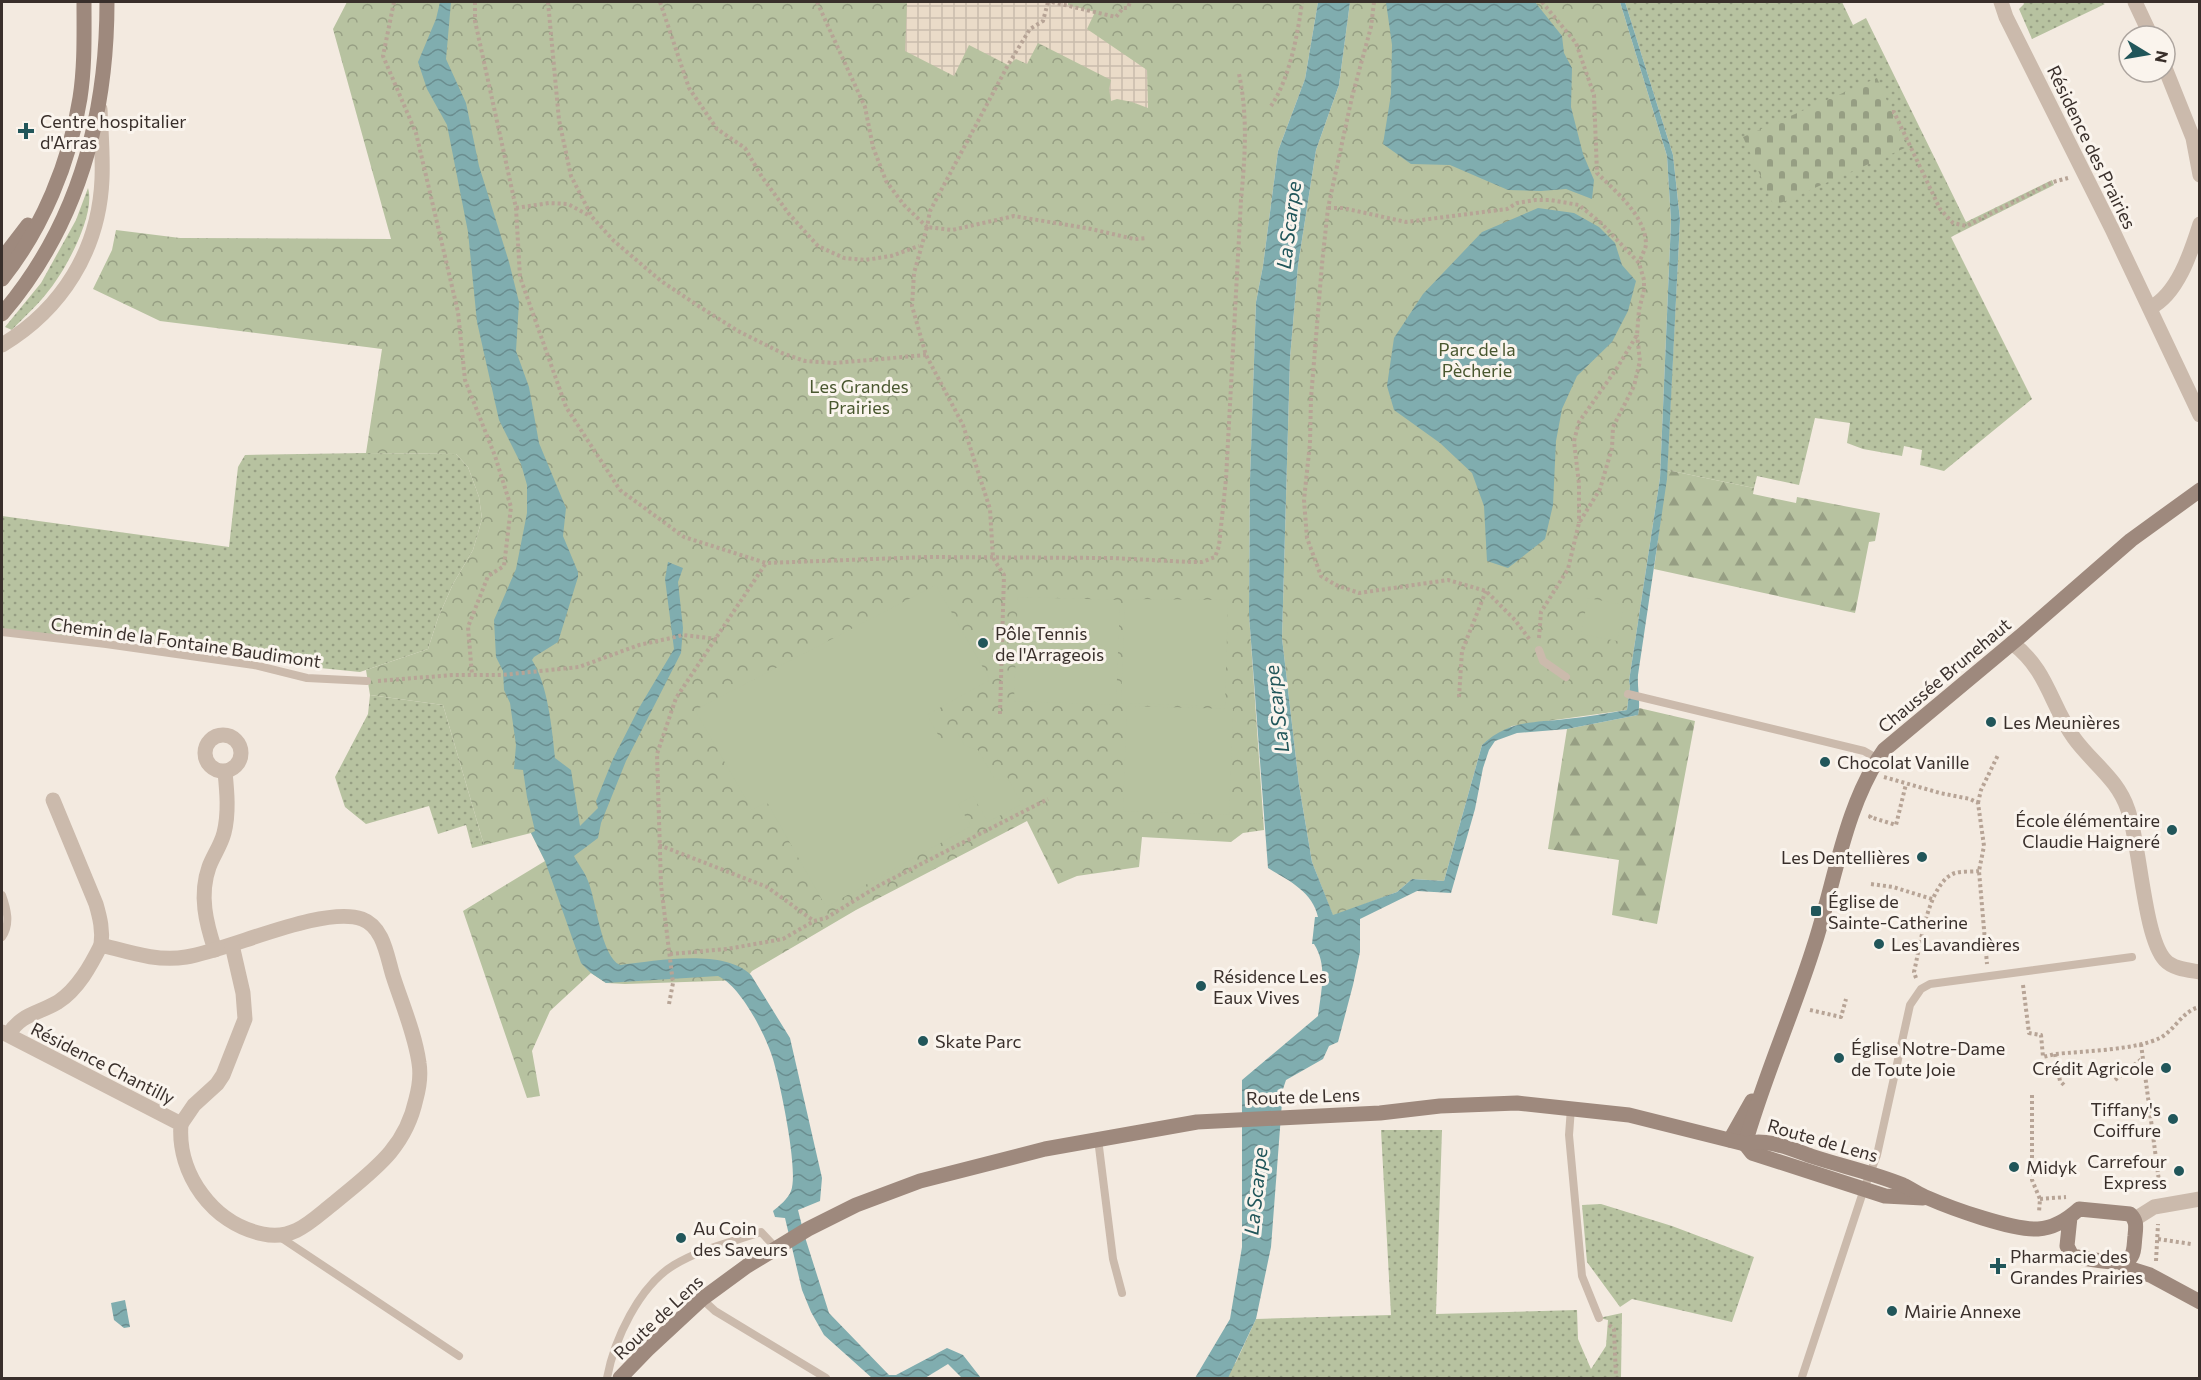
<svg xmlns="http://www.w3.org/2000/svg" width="2201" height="1380" viewBox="0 0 2201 1380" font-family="Commissioner,sans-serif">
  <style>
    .grass { fill: url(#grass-dots) }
    .forest { fill: url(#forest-firs) }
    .cemetery { fill: url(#cemetery-stones) }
    .park { fill: url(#park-crowns) }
    .pitch { fill: #b7c2a0 }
    .plaza { fill: url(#plaza-grid) }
    .water { fill: url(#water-waves) }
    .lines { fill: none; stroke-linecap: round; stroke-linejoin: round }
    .path { stroke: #b7a496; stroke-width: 4; stroke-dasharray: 3 3; stroke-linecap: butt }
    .lane { stroke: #cbbaac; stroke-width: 8 }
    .street { stroke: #cbbaac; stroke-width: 15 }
    .secondary { stroke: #9e897d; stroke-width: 15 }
    .poi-dot { fill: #21565a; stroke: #faf4ed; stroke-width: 2 }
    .labels { text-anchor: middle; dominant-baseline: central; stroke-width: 6; stroke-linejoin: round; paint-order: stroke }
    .poi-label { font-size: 18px; fill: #392f2b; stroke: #faf4ed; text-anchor: start }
    .street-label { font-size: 18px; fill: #392f2b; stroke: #faf4ed }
    .park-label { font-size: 18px; fill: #49572f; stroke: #faf4ed }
    .water-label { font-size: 20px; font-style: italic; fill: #21565a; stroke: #faf4ed }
  </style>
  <defs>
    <pattern id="grass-dots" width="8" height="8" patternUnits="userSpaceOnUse" patternTransform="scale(1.5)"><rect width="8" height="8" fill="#b7c2a0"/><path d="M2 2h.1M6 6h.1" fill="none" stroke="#969e83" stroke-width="1.8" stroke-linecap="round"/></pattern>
    <pattern id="forest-firs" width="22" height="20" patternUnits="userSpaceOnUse" patternTransform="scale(1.5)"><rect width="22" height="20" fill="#b7c2a0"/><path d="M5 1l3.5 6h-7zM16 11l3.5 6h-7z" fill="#969e83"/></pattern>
    <pattern id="cemetery-stones" width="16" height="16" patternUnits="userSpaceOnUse" patternTransform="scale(1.5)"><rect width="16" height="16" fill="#b7c2a0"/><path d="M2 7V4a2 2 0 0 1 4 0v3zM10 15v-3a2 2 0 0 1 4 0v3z" fill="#969e83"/></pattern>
    <pattern id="park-crowns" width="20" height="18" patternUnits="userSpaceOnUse" patternTransform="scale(1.5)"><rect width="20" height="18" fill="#b7c2a0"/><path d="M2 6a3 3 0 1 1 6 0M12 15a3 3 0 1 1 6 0" fill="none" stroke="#969e83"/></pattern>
    <pattern id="plaza-grid" width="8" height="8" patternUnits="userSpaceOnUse" patternTransform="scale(1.5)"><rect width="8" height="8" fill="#eadbc8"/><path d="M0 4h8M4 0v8" fill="none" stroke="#c9bcac"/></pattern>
    <pattern id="water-waves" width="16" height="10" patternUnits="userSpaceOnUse" patternTransform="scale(1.5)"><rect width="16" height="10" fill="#80adaf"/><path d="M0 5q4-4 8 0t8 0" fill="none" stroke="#6a8d8f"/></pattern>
  </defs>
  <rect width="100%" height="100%" fill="#f3eae0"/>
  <g class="grass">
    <path d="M1625,2H1842L1853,25L1866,18L1966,222L2052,180L2054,185L1951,237L2032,399L1944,471L1920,465L1922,450L1904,446L1902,456L1863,449L1847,443L1850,423L1815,418L1799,485L1757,476L1754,488L1667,470L1680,220L1673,155Z"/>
    <path d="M2023,2H2100L2105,4L2032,39L2019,9L2024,4Z"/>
    <path d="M88,188C96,214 66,269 50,289C39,304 24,317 12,330L5,327L41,283L76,220Z"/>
    <path d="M366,453L456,454L468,467L479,497L482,519L473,550L453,584L438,618L428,649L360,672L300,666L246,653L106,637L45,635L2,630V516L229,547L238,467L245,455Z"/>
    <path d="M370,695L443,705L484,845L472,848L466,825L438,834L429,806L366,824L345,807L335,777L368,714Z"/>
    <path d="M1381,1130H1442L1436,1314L1577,1310L1578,1339L1591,1369L1606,1346L1608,1320L1599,1318L1622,1313L1621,1378H1223L1236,1362L1256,1319L1391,1315Z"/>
    <path d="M1601,1204L1672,1226L1754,1257L1732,1322L1632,1299L1620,1307L1587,1262L1582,1205Z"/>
  </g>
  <g class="forest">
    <path d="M1667,470L1754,488L1753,494L1796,503L1797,497L1880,513L1875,541L1869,542L1855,613L1654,569Z"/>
    <path d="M1639,708L1695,721L1657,924L1612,915L1619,860L1548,849L1567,729L1638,715Z"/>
  </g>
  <path class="cemetery" d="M1877,78L1907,147L1774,206L1743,137Z"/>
  <g class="park">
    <path d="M347,2H1318L1305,79L1278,151L1263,266L1256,302L1250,479L1249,614L1264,830L1243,833L1231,842L1142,837L1139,867L1077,876L1058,884L1027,821L856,910L752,971L745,980L625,984L606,983L591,973L550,1011L532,1051L540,1096L527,1098L463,911L545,861L531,833L484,845L443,705L370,695L366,670L428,649L438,618L453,584L473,550L482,519L479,497L468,467L456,454L366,453L382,349L160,321L93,289L112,250L116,230L180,238L391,239L333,29Z"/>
    <path d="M1350,2H1620L1667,156L1671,221L1660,478L1629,681L1630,686L1627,710L1512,726L1482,745L1444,881L1412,879L1397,892L1333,916L1312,862L1299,785L1282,638L1290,358L1298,265L1316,150L1339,85Z"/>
  </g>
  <g class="pitch">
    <path d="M936,585L990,680L927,715L941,740L957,732L965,746L978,750L996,781L1006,775L1022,804L988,822L973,796L958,804L971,826L826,907L767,802L752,810L695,710Z"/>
    <path d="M1018,597L1120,600L1116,705L1014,701Z"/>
    <path d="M1588,598L1624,605L1617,641L1581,634Z"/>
    <path d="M1125,599L1228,600L1225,706L1121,703Z"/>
    <path d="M1127,706L1233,709L1229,815L1123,811Z"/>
  </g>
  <path class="plaza" d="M907,2H1068V5L1095,12L1087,29L1147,70L1148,108L1132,102L1117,99L1111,101L1109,89L1111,80L1038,43L1027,64L1016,59L1008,65L969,45L954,76L905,51Z"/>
  <g class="water">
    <path d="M440,2H451L446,59L466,103L479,166L509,262L519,302L516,351L529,387L539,443L566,508L563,536L578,572V577L558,642L534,657L532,660C548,685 552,729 555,758L571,770L580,826L598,808L596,801L613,759L639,708L674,649L665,579L668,562L683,568L678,582L683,628L681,653L626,761L601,823L598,838L574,856C578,864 585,872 588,881C596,899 601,957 620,965C656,961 723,948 751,975L790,1038L822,1178L820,1201L798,1210L804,1234L829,1313L889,1375H896L947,1348L963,1355L981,1378H962L948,1364L925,1378H872L824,1335L811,1312L802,1290L785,1218L775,1217L773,1211C779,1206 788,1199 791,1191C799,1171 780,1083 773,1059C766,1036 741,986 718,976L606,983L591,973L581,963L545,861L531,833L535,831L527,797L523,770L514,769L516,745L510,703L504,690L503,671L496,657L494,620L516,569L527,513V485L521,464L499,420L477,322L468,232L447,125L427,89L418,62L436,19Z"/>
    <path d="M1318,2H1350L1339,85L1316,150L1298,265L1290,358L1282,638L1299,785L1312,862L1333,915L1397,892L1412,879L1444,881L1482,745C1509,720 1532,723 1566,719C1587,717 1607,713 1627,710L1630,686L1629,681L1660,478L1671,221L1667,156L1620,2H1625L1673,155L1680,220L1667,479L1638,675C1637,688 1641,702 1638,715L1567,729L1517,733L1495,741L1489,750L1483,768L1475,809L1451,893L1417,891L1360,919V952L1353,985L1338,1042L1329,1046L1323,1059L1286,1080L1283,1089L1271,1247L1256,1319L1228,1378H1195L1230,1319L1242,1247V1080L1318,1016C1321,991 1328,966 1314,944H1312L1315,917H1318C1313,892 1288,880 1268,868L1249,615L1250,479L1256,302L1263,266L1278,151L1305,79Z"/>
    <path d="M1386,2H1535L1562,36L1564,53L1572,68L1571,107L1583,154L1594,180L1592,199L1566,189L1541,191L1508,190L1450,165L1411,164L1383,144L1391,94L1392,45Z"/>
    <path d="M1538,208L1574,213L1599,227L1615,243L1622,265L1636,281L1628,311L1612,342L1577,376L1562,409L1556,441L1553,505L1545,539L1508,568L1487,561L1484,506L1472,473L1440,443L1394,410L1387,386L1394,338L1423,294L1482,232Z"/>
    <path d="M125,1300L130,1327L124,1328L114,1320L111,1303Z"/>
  </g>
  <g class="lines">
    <g class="path">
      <path d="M394,2L383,56L416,133L458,312L465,380L495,456L511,507L504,566L488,576L468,627L472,675"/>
      <path d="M475,2V21L516,208L520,277L566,407L620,490L684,537L766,563L927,557L1112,558L1191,562H1202L1215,557L1219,546L1226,479L1241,200C1245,158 1248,116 1239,74"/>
      <path d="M548,2L559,120L571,176L592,217L614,241L661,281L700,307L738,331L782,353L805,361L835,363L926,355"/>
      <path d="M660,2L689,88L717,129L745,148L762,177L789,214L818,246L844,258L865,260L891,256L919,246"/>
      <path d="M817,2L865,107L873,147L886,181L904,205L927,227L930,211L1008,65L1030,29L1043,21L1048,2"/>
      <path d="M1052,2L1116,17L1123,8H1128L1130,2"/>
      <path d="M1374,2L1371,27L1352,97L1328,208L1322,264L1311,398L1310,443L1304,500L1307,538L1321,576L1336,585L1359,593L1448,580L1486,591L1515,620L1530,640"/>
      <path d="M1542,2L1576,43L1594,95L1597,173C1616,192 1646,216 1646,245C1645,250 1641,257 1639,263"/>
      <path d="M1271,106C1289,80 1298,34 1302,2"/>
      <path d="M1892,112H1894L1940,209L1953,223L1966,226L2053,182L2068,178"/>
      <path d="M516,208L549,203L568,204L590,216"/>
      <path d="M1328,208H1343L1406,222L1507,209L1517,203L1535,200H1550L1579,205L1601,223L1639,263L1644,280V290L1639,310L1637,335L1617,368L1579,422L1574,441L1579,484V523"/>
      <path d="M1539,638L1541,612L1568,569L1579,523L1600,489L1612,448L1613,427L1634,386L1640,361L1637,335"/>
      <path d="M378,681L452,675H502L579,667L639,645L671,638L683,635L717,639"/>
      <path d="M1459,697L1462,651L1486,591"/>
      <path d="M1000,714L1004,575L993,558L990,509L963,425L926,355L912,306L914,273L927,227L952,230L1014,216L1091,229L1134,239L1146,238"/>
      <path d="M1884,777L1940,793L1970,799L1978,803L1984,846L1979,871L1987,964"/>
      <path d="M1978,803L1981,790L1998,755"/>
      <path d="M1871,815L1870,817L1896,825L1906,784"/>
      <path d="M659,845L767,887L814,921"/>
      <path d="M1871,884L1893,887L1932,899"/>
      <path d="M670,954L727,949L783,939L814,921L826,918L880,885L1048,799"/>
      <path d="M1916,978L1914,972C1920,947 1928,882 1955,873C1962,871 1972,872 1979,871"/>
      <path d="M2023,985L2029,1033L2041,1035L2043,1057L2055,1054C2085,1051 2135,1050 2160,1038C2175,1030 2183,1010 2200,1007"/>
      <path d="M669,1004L673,983L661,885L657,754L676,698L766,563"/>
      <path d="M1810,1010L1841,1017L1846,999"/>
      <path d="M2141,1044L2160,1189"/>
      <path d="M2055,1054L2060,1081L2066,1087"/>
      <path d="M2115,1080L2143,1058"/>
      <path d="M2032,1095V1180L2040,1199L2039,1212"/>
      <path d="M2040,1199L2066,1197"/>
      <path d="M2158,1239L2191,1244"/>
      <path d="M2156,1261L2158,1224"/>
      <path d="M1609,1325L1614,1329L1616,1378"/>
    </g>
    <g class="lane">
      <path d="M2,632L106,644L254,665L307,678L367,681"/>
      <path d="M1539,650L1543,661L1566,677"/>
      <path d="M1628,694L1864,751L1878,759"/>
      <path d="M2,895C7,909 11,924 2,937"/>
      <path d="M1571,1108L1569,1135L1582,1276L1599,1318"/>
      <path d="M1098,1139L1113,1259L1122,1293"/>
      <path d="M280,1237L459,1356"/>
      <path d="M702,1299L715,1311L826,1378"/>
      <path d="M1802,1377L1864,1189L1877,1155L1910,1005L1921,989L1930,984L2132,957"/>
      <path d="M607,1378C614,1340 639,1286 674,1265C700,1249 732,1242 761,1232L776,1248"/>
    </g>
    <g class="street">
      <path d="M2001,2L2006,17L2112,229L2200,415"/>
      <path d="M2135,2L2151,36"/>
      <path d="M2165,68L2193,138L2200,175"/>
      <path d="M2150,308C2178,294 2191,252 2200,224"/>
      <path d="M2,345C62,309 99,250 102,179C103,156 101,132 100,109"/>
      <path d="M2012,643C2048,670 2050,704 2074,738C2092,763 2118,779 2128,810C2140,844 2144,938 2165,960C2173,969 2189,970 2200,972"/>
      <circle cx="223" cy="753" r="18"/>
      <path d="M53,800L96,904C100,918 103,930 101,945"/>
      <path d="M215,950C206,923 199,895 209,867C213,856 221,845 224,833C229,813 227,792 225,772"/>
      <path d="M2,1032L8,1035L181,1124C177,1174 213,1224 263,1234C294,1241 312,1220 334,1203C372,1171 405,1150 416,1099C419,1088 421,1075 419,1063C415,1034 402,1004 393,976C387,957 384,927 362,919C323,905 230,950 186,957C157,962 129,952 101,945C91,965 78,989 58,1002C38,1014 22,1013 8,1035"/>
      <path d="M181,1124L194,1105L217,1084L223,1075L245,1019L243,993L232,945"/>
      <path d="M2135,1219L2154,1207L2200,1199"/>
    </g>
    <g class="secondary">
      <path d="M2,259L28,225"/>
      <path d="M2,279C42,229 70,162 80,98C85,66 84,34 84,2"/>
      <path d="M2,314C78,225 107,117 107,2"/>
      <path d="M1730,1140L1752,1101"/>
      <path d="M1745,1144C1764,1077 1793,1013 1814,946C1835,882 1845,805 1884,750L2023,634L2131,540L2200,490"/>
      <path d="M1745,1144L1752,1153L1885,1196L1923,1198"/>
      <path d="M2120,1262L2134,1270L2150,1275L2200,1302"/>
      <path d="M620,1378L647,1350L702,1299L747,1266L808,1229L856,1205L920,1181L1045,1149L1197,1122L1380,1113L1440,1106L1517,1103L1629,1115L1745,1144C1765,1137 1791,1149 1811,1156C1841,1166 1874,1173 1903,1185C1912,1189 1919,1195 1928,1198C1953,1209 2012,1230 2038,1229C2054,1228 2068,1219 2079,1209L2130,1214C2137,1221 2136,1226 2135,1236C2134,1243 2135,1254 2129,1259C2121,1266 2083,1258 2072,1256L2067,1246L2070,1217"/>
    </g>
  </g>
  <g class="poi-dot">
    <path d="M23 122h6v6h6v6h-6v6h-6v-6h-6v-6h6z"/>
    <circle cx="983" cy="643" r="6"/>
    <circle cx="1991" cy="722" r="6"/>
    <circle cx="1825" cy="762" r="6"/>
    <circle cx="2172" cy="830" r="6"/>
    <circle cx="1922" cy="857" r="6"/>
    <rect x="1810" y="905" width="12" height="12" rx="3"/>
    <circle cx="1879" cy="944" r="6"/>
    <circle cx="1201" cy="986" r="6"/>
    <circle cx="923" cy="1041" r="6"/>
    <circle cx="1839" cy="1058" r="6"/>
    <circle cx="2166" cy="1068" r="6"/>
    <circle cx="2173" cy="1119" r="6"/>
    <circle cx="2014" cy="1167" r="6"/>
    <circle cx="2179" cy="1171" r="6"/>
    <circle cx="681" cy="1238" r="6"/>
    <path d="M1995 1257h6v6h6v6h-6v6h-6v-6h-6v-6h6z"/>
    <circle cx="1892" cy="1311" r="6"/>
  </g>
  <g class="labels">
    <g class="poi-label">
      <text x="40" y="121">Centre hospitalier<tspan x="40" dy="21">d'Arras</tspan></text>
      <text x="995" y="633">Pôle Tennis<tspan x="995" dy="21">de l'Arrageois</tspan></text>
      <text x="2003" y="722">Les Meunières</text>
      <text x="1837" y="762">Chocolat Vanille</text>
      <text x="2160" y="820" text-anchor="end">École élémentaire<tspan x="2160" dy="21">Claudie Haigneré</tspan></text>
      <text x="1910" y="857" text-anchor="end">Les Dentellières</text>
      <text x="1828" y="901">Église de<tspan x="1828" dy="21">Sainte-Catherine</tspan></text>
      <text x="1891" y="944">Les Lavandières</text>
      <text x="1213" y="976">Résidence Les<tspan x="1213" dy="21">Eaux Vives</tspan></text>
      <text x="935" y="1041">Skate Parc</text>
      <text x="1851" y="1048">Église Notre-Dame<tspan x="1851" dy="21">de Toute Joie</tspan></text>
      <text x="2154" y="1068" text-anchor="end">Crédit Agricole</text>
      <text x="2161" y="1109" text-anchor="end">Tiffany's<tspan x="2161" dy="21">Coiffure</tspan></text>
      <text x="2167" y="1161" text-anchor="end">Carrefour<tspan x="2167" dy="21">Express</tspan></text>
      <text x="2026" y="1167">Midyk</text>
      <text x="693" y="1228">Au Coin<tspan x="693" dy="21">des Saveurs</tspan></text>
      <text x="2010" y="1256">Pharmacie des<tspan x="2010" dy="21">Grandes Prairies</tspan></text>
      <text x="1904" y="1311">Mairie Annexe</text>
    </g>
    <g class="street-label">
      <text transform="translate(2092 147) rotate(64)">Résidence des Prairies</text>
      <text transform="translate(186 642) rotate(8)">Chemin de la Fontaine Baudimont</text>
      <text transform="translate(1944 675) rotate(-40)">Chaussée Brunehaut</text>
      <text transform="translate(103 1063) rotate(27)">Résidence Chantilly</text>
      <text transform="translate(1303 1096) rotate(-2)">Route de Lens</text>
      <text transform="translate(1823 1140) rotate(16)">Route de Lens</text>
      <text transform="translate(658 1317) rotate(-43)">Route de Lens</text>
    </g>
    <g class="park-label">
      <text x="1477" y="349">Parc de la<tspan x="1477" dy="21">Pècherie</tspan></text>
      <text x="859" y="386">Les Grandes<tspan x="859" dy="21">Prairies</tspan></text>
    </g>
    <g class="water-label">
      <text transform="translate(1288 225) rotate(-83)">La Scarpe</text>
      <text transform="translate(1276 709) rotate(-97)">La Scarpe</text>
      <text transform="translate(1255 1191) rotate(-84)">La Scarpe</text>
    </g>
  </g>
  <rect width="2201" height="1380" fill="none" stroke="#392f2b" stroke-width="6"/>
  <g transform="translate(2147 54) rotate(101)"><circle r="28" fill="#faf4ed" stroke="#ada59f" stroke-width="1.5"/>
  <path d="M0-4.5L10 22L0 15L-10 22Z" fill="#21565a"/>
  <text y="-9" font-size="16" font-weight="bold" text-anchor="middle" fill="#392f2b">N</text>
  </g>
</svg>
